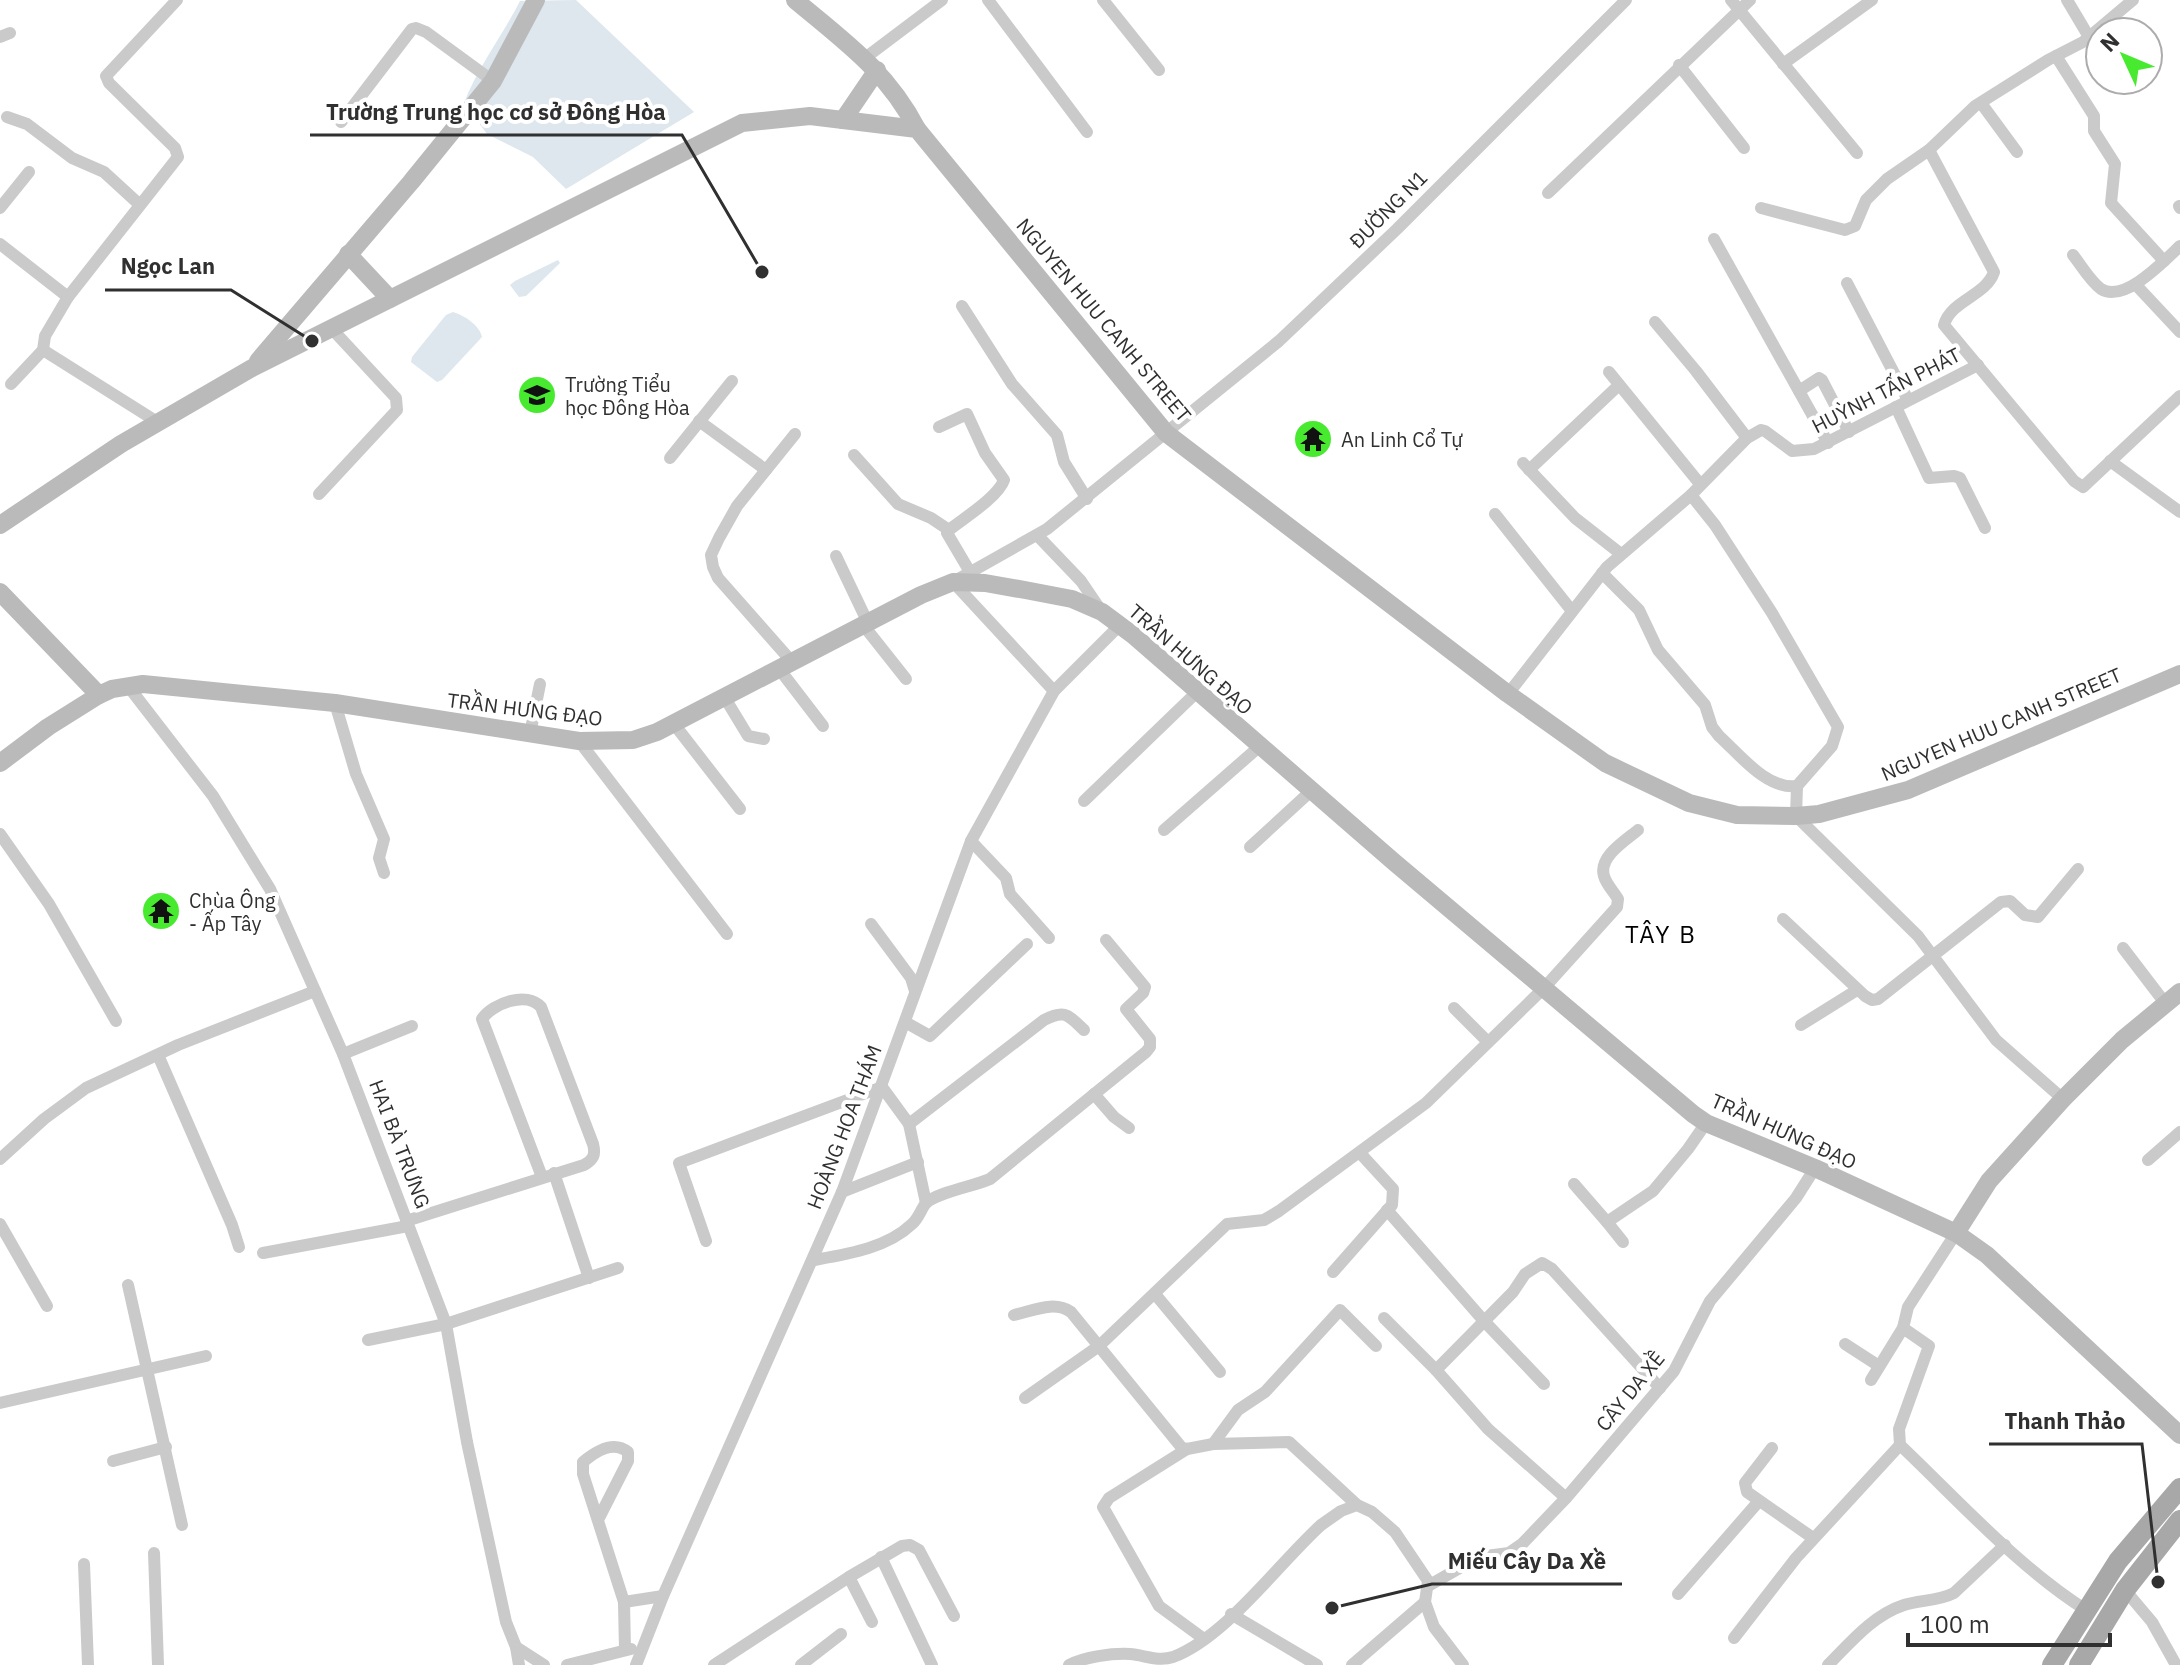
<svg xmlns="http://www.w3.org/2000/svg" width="2180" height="1665" viewBox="0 0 2180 1665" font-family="'IBM Plex Sans',sans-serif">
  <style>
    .green { fill: #dde7ed }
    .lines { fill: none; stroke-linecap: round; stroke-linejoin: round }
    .street { stroke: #cacaca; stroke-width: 12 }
    .secondary { stroke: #bababa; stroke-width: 18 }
    .primary { stroke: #a8a8a8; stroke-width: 20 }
    .labels { text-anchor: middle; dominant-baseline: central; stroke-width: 8; stroke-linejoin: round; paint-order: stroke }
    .street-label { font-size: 20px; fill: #303030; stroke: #fff }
    .poi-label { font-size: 20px; fill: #303030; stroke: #fff; text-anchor: start }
    .quarter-label { font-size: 24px; letter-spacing: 2px; fill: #000; stroke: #fff }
    .leader { fill: none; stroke: #303030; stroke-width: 3 }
    .callout-dot { fill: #303030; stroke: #fff; stroke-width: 3 }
    .callout-label { font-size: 22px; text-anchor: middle; font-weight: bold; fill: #303030; stroke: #fff; stroke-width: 8; stroke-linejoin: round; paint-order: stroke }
  </style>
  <rect width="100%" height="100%" fill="#fff"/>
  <g class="green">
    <path d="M576,0L694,112L566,189L533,157L487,134L464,103C478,67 502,36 520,1Z"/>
    <path d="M558,260L560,263L526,296L519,297L510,285L515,281Z"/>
    <path d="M453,312C464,315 480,326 482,337L442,380L437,382L411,362L412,357L446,315Z"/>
  </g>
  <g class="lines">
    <g class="street">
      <path d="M988,0L1087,132"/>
      <path d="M1103,0L1159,70"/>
      <path d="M1731,0L1857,153"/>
      <path d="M2067,0L2089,37"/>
      <path d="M0,37L10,33"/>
      <path d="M2056,56L2094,116V131L2115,164L2111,203L2164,261"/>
      <path d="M865,58L942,0"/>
      <path d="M1783,64L1872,0"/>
      <path d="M1679,65L1744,148"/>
      <path d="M1981,103L2017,152"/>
      <path d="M7,117L27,124L72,158L104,172L140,205"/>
      <path d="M341,122L412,29L416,28L426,32L493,81"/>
      <path d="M1929,150L1994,272C1986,296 1951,300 1944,325L2074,481L2083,487L2180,396"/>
      <path d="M1548,193L1750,0"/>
      <path d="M2179,206L2180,208"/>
      <path d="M0,208L29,172"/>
      <path d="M1761,208L1845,230L1855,226L1866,200L1887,179L1929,150L1975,106L2048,60L2083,42L2133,0"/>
      <path d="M1714,239L1828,443"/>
      <path d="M0,244L68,297"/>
      <path d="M2073,255C2081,265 2090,281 2101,289C2124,304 2165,260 2180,246"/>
      <path d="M1847,283L1908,400"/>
      <path d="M2136,285L2180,332"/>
      <path d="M962,306L1012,384L1057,435L1064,462L1087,499"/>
      <path d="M1655,322L1696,371L1747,438"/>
      <path d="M1609,372L1700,484"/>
      <path d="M11,384L43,350"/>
      <path d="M1799,391L1819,378L1822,380L1849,432"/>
      <path d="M1896,407L1929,478L1954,476L1960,478L1985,528"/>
      <path d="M699,421L766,470"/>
      <path d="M159,423L43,350L45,336L68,297L178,157L175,148L109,83L106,76L177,0"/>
      <path d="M939,427L967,414L985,453L1004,480C998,497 964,518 949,530"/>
      <path d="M854,455L898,504L931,518L949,530L947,533L970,572"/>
      <path d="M670,458L732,381"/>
      <path d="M2110,461L2180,512"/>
      <path d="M1523,463L1575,518L1621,554"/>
      <path d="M1529,470L1619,385"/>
      <path d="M319,494L397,410L396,398L332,329"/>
      <path d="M1691,495L1715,525L1772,613L1838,727L1832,746L1797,786L1796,816L1918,936L1996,1040L2063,1099"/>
      <path d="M1495,514L1572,611"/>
      <path d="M1037,535L1081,581L1100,609"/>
      <path d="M836,556L868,623"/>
      <path d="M1602,573L1639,610L1658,650L1705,705L1712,727L1719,736C1740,755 1767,790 1797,786"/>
      <path d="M864,626L906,679"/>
      <path d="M793,663L718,578L713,567L711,555L719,538L737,506L795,434"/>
      <path d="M780,670L823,726"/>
      <path d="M128,686L213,796L270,889L343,1054L446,1324L467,1442L506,1622L516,1647L519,1665"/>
      <path d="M1054,691L953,582L1047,529L1279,341L1397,229L1626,0"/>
      <path d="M1508,694L1607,567L1691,495L1747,438L1761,430L1765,431L1792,451L1814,449L1978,365"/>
      <path d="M725,698L748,736L764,739"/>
      <path d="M335,703L356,774L384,839L379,858L384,873"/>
      <path d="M674,724L740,809"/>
      <path d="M530,734L540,684"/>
      <path d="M579,741L727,934"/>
      <path d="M1084,801L1197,692"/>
      <path d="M1164,830L1260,746"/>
      <path d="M0,834L49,904L116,1021"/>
      <path d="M971,841L1006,878L1010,894L1049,938"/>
      <path d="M1250,847L1311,791"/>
      <path d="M1783,919L1865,996L1872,1000L1878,999L2001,902L2010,901L2025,915L2038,917L2078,869"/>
      <path d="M871,924L911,978L915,991"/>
      <path d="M2123,948L2165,1003"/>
      <path d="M1454,1008L1488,1042"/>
      <path d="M905,1022L930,1036L1027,944"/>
      <path d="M1801,1025L1857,990"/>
      <path d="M343,1054L412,1026"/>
      <path d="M158,1055L232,1225L239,1247"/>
      <path d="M1094,1094L1114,1117L1129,1128"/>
      <path d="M909,1124L1044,1020C1065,1009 1068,1015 1084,1030"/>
      <path d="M0,1159L44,1119L86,1088L178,1045L315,991"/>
      <path d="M2148,1160L2180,1132"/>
      <path d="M554,1173L589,1278"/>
      <path d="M1574,1184L1607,1222L1653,1191L1688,1149L1706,1123"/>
      <path d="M842,1192L918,1162"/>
      <path d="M1387,1210L1484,1321L1544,1384"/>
      <path d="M406,1221L584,1165C593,1160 596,1155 593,1144L541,1007C527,991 493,1003 482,1019L542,1177"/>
      <path d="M1607,1222L1623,1242"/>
      <path d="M0,1224L47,1306"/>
      <path d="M1956,1233L1908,1307L1903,1328L1929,1346L1899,1429L1900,1445C1959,1501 2017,1566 2086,1610"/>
      <path d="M706,1241L679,1163L882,1087L909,1124L926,1203"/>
      <path d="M263,1253L408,1226"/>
      <path d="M814,1260C848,1254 887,1248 912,1224C919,1218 921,1209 926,1203C938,1192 975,1186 990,1179L1146,1052L1150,1047V1039L1126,1009L1143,993L1145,987L1106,940"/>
      <path d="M1333,1272L1392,1205L1393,1189L1360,1153"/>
      <path d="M128,1285L182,1525"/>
      <path d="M1155,1294L1220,1372"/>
      <path d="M1014,1315C1033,1311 1054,1300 1071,1312L1182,1448L1187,1449L1213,1444L1289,1442L1357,1505L1372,1512L1395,1532L1428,1581L1425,1602L1434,1627L1463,1665"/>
      <path d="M1384,1318L1436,1370"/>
      <path d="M368,1340L446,1324L618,1268"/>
      <path d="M1845,1344L1879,1366"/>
      <path d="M1871,1380L1903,1328"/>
      <path d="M1025,1398L1099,1346L1227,1224L1264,1220L1279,1211L1426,1103L1544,988L1617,907L1618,899C1614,892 1606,884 1604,876C1598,857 1626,840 1638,830"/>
      <path d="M0,1403L206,1356"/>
      <path d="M1213,1444L1238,1410L1265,1392L1340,1310L1376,1346"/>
      <path d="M1772,1448L1745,1483L1747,1492L1813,1538"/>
      <path d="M1187,1449L1109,1498L1103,1507L1159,1606L1204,1639"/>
      <path d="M113,1461L166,1447"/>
      <path d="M1566,1498L1488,1429L1436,1370L1513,1292L1525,1274L1542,1263L1552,1269L1660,1388"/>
      <path d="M599,1518L628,1461V1452C613,1440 596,1451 583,1462V1474L624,1602L625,1650"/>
      <path d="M154,1553L158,1665"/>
      <path d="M881,1557L932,1665"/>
      <path d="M84,1564L88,1665"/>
      <path d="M849,1577L872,1622"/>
      <path d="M1428,1586L1470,1562L1486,1556L1509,1553L1522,1544L1566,1498L1674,1371L1710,1301L1796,1198L1815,1168"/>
      <path d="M2125,1590L2152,1622L2176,1665"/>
      <path d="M1678,1594L1759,1501"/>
      <path d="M624,1602L663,1596"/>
      <path d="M1231,1614L1317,1665"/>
      <path d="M1734,1638L1796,1558L1900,1445"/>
      <path d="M516,1647L544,1665"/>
      <path d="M567,1665L631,1649"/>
      <path d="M636,1665L663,1596L842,1192L971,841L1054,691L1120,625"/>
      <path d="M714,1665L849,1577L902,1546L910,1545L919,1550L954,1616"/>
      <path d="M801,1665L841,1634"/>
      <path d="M1069,1665C1084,1657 1112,1653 1130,1654C1144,1655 1158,1662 1173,1657C1226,1637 1278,1564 1321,1525L1341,1511L1357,1505"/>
      <path d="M1352,1665L1425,1602"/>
      <path d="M1828,1665C1850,1643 1873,1615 1904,1605C1920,1600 1939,1601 1954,1593L2005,1545"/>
    </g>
    <g class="secondary">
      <path d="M795,0C844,41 887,71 917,129"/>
      <path d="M843,120L877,70"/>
      <path d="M348,254L390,299"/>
      <path d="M258,361L411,182L493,81L536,0"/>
      <path d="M0,525L121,444L252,368L742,123L810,116L917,129L1166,433L1508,694L1605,763L1689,803L1737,815L1796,816L1819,814L1908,790L2180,674"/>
      <path d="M0,592L99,695"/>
      <path d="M0,763L48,727L99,695L112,689L143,684L335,703L579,741L633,740L657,732L921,595L953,582L985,583L1025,590L1072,599L1102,612L1133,635L1394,862L1693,1114L1706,1123L1815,1168L1956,1233L1987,1255L2180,1435"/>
      <path d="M1956,1233L1989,1181L2063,1099L2122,1040L2180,992"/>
    </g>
    <g class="primary">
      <path d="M2052,1665L2118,1561L2180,1488"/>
      <path d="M2079,1665L2125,1590L2180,1520"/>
    </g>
  </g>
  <defs>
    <symbol id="school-disc" viewBox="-11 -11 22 22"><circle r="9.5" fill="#47ea2f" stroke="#fff"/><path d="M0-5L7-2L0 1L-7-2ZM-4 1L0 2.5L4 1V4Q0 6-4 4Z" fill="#111"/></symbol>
    <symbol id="temple-disc" viewBox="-11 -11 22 22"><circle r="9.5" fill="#47ea2f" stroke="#fff"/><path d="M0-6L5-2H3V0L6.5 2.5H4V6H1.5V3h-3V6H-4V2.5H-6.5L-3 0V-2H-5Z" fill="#111"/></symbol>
  </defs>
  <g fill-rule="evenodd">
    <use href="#school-disc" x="515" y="373" width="44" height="44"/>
    <use href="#temple-disc" x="1291" y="417" width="44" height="44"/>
    <use href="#temple-disc" x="139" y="889" width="44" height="44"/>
  </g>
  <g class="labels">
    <g class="street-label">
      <text transform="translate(1388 209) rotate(-45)">ĐƯỜNG N1</text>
      <text transform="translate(1104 320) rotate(50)">NGUYEN HUU CANH STREET</text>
      <text transform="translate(1886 390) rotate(-27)">HUỲNH TẤN PHÁT</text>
      <text transform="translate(1191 659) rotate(41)">TRẦN HƯNG ĐẠO</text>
      <text transform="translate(525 709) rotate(7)">TRẦN HƯNG ĐẠO</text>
      <text transform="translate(2001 724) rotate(-23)">NGUYEN HUU CANH STREET</text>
      <text transform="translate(844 1127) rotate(-69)">HOÀNG HOA THÁM</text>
      <text transform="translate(1784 1131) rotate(24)">TRẦN HƯNG ĐẠO</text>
      <text transform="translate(400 1144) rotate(69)">HAI BÀ TRƯNG</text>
      <text transform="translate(1630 1391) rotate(-51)">CÂY DA XỀ</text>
    </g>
    <g class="poi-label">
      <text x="565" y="384">Trường Tiểu<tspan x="565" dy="23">học Đông Hòa</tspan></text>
      <text x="1341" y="439">An Linh Cổ Tự</text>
      <text x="189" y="900">Chùa Ông<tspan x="189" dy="23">- Ấp Tây</tspan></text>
    </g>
    <g class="quarter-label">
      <text x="1661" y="934">TÂY B</text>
    </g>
  </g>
  <path class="leader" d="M762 272L682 135H310M312 341L231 290H105M2158 1582L2142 1444H1989M1332 1608L1432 1584H1622"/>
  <g class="callout-dot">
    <circle cx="762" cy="272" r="8"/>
    <circle cx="312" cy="341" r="8"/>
    <circle cx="2158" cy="1582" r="8"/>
    <circle cx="1332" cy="1608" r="8"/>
  </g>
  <g class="callout-label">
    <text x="496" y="120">Trường Trung học cơ sở Đông Hòa</text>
    <text x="168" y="274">Ngọc Lan</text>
    <text x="2065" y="1429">Thanh Thảo</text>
    <text x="1527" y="1569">Miếu Cây Da Xề</text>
  </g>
  <g transform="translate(2124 56) rotate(314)"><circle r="38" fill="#ffffff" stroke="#acacac" stroke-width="2"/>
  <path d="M0-6L14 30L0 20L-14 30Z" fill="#47ea2f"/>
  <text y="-12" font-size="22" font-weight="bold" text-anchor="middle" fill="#303030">N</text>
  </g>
  <path d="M1908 1633v12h202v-12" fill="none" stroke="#303030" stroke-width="4"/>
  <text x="1920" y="1633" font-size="24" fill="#303030" stroke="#ffffff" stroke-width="6" paint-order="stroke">100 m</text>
</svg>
